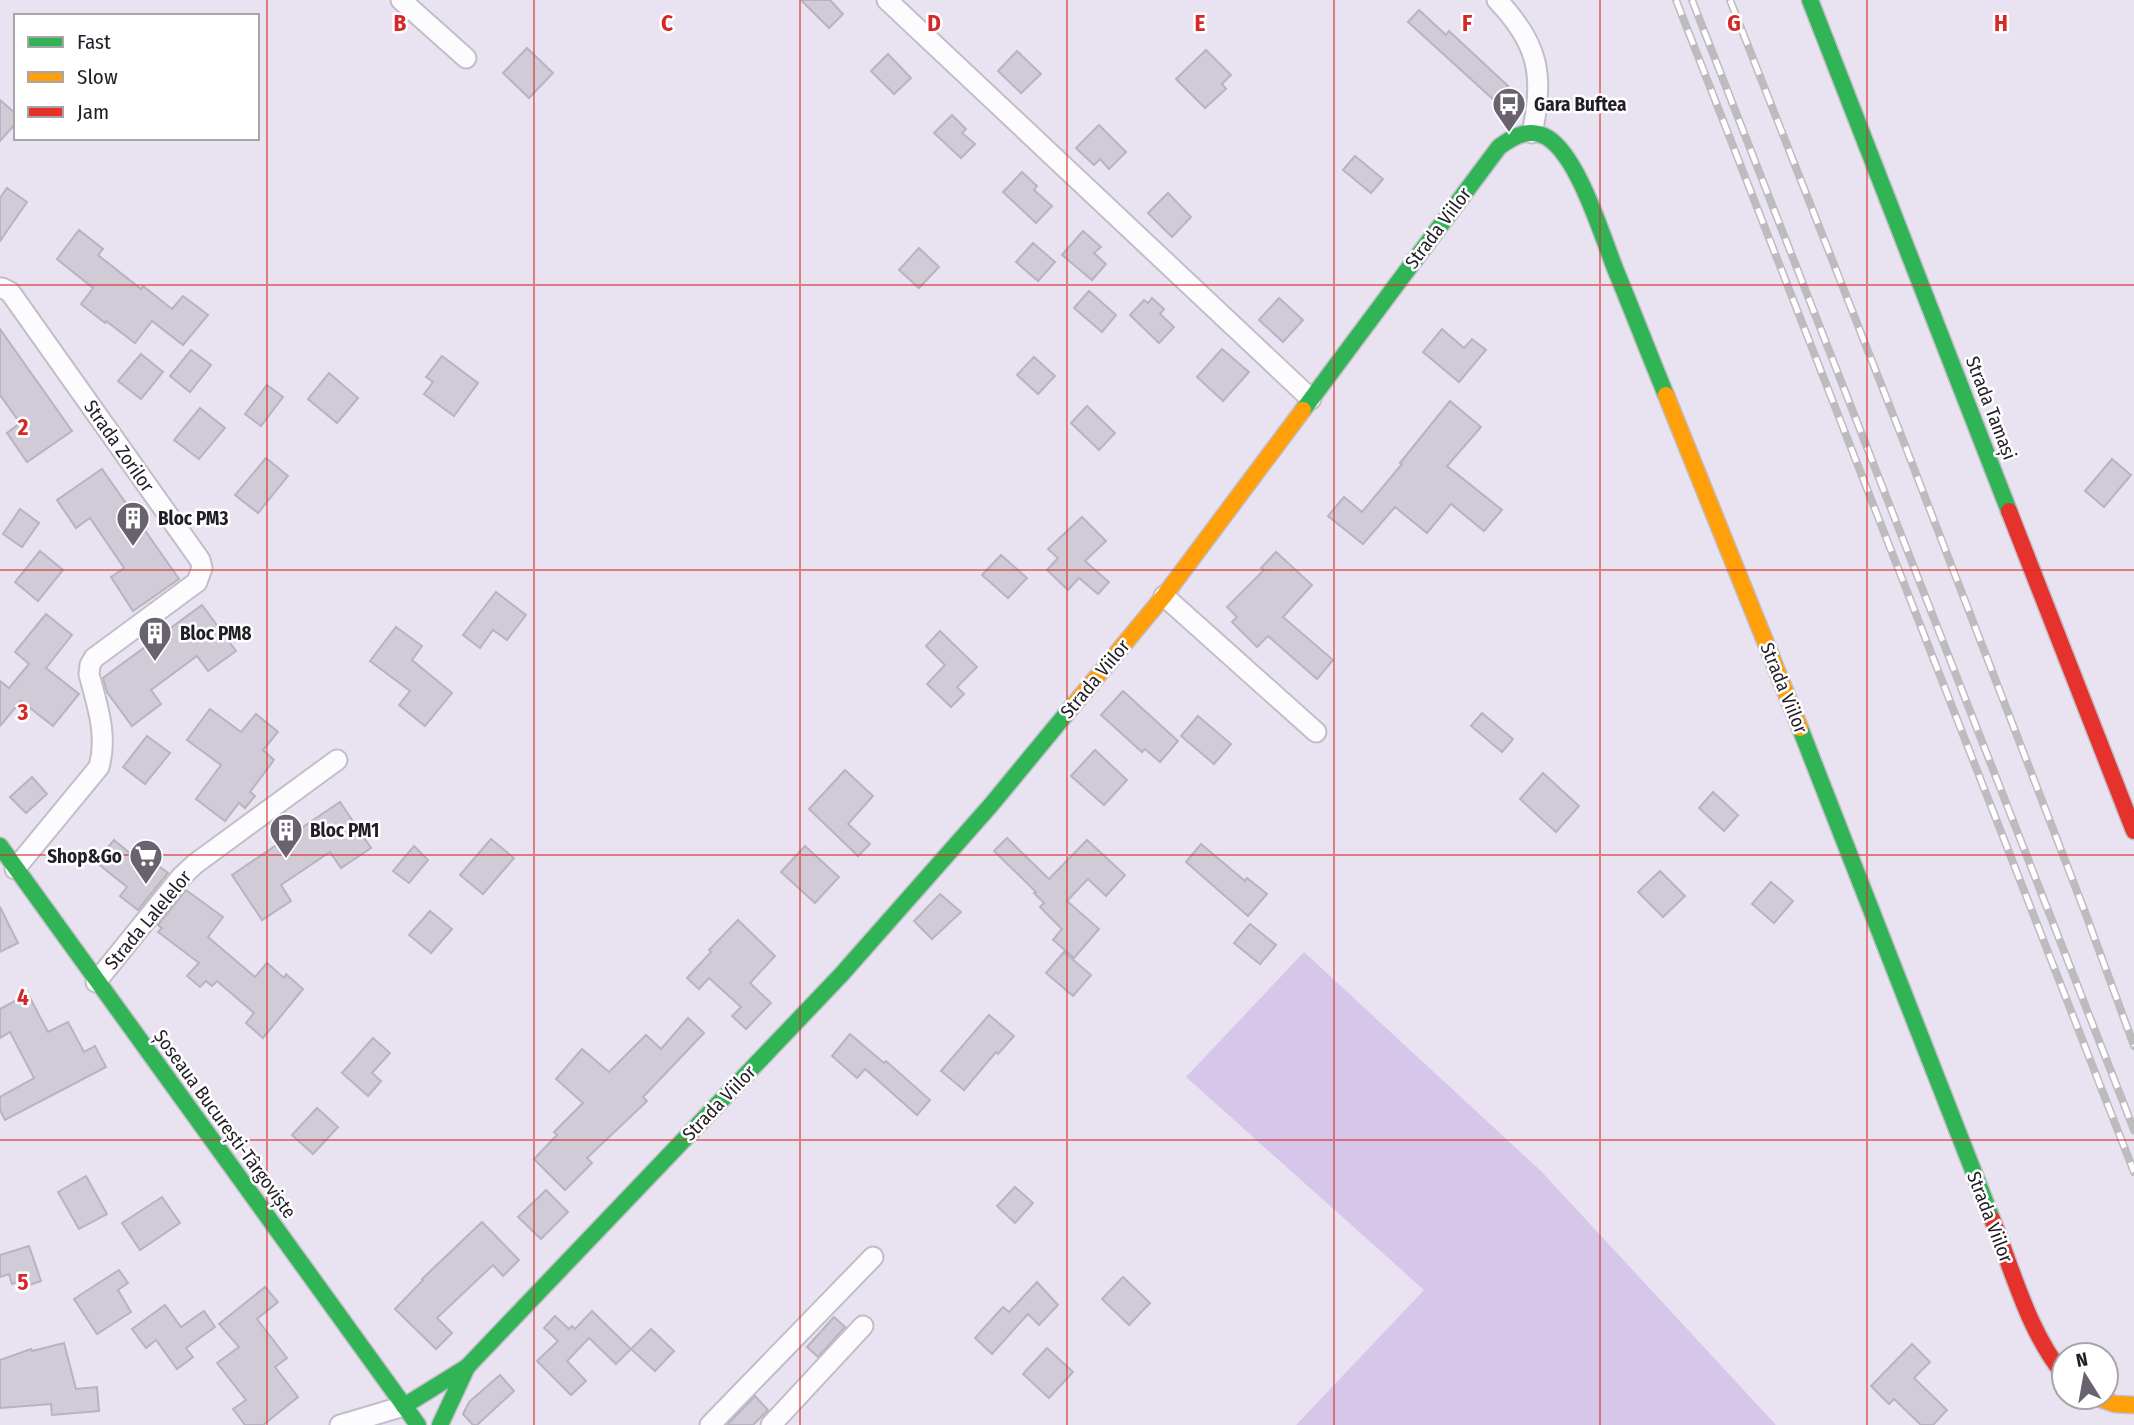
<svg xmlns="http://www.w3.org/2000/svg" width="2134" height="1425" viewBox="0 0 2134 1425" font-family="'Fira Sans Condensed',sans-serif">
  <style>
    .green { fill: #d6c7ea }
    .building { fill: #d0cbd7; stroke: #b8b3be; stroke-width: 2 }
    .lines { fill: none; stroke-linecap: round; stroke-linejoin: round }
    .street-casing { stroke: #c2bec9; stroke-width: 23 }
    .fast-casing { stroke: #c2bec9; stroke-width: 19 }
    .slow-casing { stroke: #c2bec9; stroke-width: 19 }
    .jam-casing { stroke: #c2bec9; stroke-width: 19 }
    .street { stroke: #fcfbfd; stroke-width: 19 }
    .fast { stroke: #30b455; stroke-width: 16 }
    .slow { stroke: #ff9f0a; stroke-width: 16 }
    .jam { stroke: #e5322d; stroke-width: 16 }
    .rail-casing { stroke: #bcbbbe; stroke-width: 8 }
    .rail { stroke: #fff; stroke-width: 5; stroke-dasharray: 16; stroke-linecap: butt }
    .grid { fill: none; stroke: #d62828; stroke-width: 2; stroke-opacity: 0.55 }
    .labels { text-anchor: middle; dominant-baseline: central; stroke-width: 5; stroke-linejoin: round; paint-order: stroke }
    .poi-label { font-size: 19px; font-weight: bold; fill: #221e27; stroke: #fff; text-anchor: start }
    .street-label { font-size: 19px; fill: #221e27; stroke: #fff }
    .grid-label { font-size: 23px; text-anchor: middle; font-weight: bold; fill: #d62828; stroke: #fff; stroke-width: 5; stroke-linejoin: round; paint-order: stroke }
  </style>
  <rect width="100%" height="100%" fill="#e9e3f1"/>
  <path class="green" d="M1304,952L1541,1171L1776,1425H1296L1424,1290L1186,1077Z"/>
  <g class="building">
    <path d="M801,0H830L843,14L829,28Z"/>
    <path d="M1419,10L1446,35L1449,31L1508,86L1495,101L1408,22Z"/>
    <path d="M527,48L553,73L529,98L503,73Z"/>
    <path d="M1206,50L1231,75L1222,84L1226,89L1205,108L1176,79Z"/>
    <path d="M1017,51L1041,74L1021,93L998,71Z"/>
    <path d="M888,54L911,78L894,94L871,71Z"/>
    <path d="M0,100L16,114V123L0,141Z"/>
    <path d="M952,115L966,129L962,133L975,144L961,158L934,133Z"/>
    <path d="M1099,125L1126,152L1109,169L1100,159L1094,165L1076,148Z"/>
    <path d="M1355,156L1383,179L1371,193L1343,170Z"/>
    <path d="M1022,172L1037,186L1034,190L1052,206L1036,223L1003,192Z"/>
    <path d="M7,188L27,202L0,241V198Z"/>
    <path d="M1168,193L1191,217L1172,237L1148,213Z"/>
    <path d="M79,230L103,249L98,255L141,289L143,286L172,309L183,296L208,315L183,345L152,321L135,343L106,321L105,323L81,304L93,288L57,259Z"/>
    <path d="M1083,231L1101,247L1094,253L1106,264L1092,280L1062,255Z"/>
    <path d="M1033,243L1055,262L1038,281L1016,262Z"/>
    <path d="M919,248L939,267L919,288L899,270Z"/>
    <path d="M1089,291L1116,315L1102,332L1074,308Z"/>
    <path d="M1152,298L1164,309L1160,314L1174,327L1159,343L1130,315L1144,300L1148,303Z"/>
    <path d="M1279,298L1303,320L1283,342L1259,320Z"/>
    <path d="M0,329L72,431L27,462L7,433L20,423L0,395Z"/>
    <path d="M1442,329L1464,348L1472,339L1486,350L1459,382L1423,352Z"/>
    <path d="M1222,349L1249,372L1223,401L1197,377Z"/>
    <path d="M191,350L211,365L190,392L170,376Z"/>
    <path d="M141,354L163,372L141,399L118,381Z"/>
    <path d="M442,356L478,383L454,416L424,394L433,382L426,377Z"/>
    <path d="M1034,357L1055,376L1038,394L1017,375Z"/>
    <path d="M329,373L358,398L337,423L308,399Z"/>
    <path d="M267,385L283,397L261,426L245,414Z"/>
    <path d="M1450,401L1481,427L1447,466L1502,510L1484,531L1451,504L1427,533L1395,507L1363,544L1328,516L1344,497L1362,512L1402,464L1400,463Z"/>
    <path d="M1087,406L1115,433L1099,450L1071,423Z"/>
    <path d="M200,408L225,428L199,459L174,440Z"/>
    <path d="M266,458L288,476L258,513L235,495Z"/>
    <path d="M2112,459L2131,475L2104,507L2085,491Z"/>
    <path d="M102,469L179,579L133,611L111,577L124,568L90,518L76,528L57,500Z"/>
    <path d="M20,509L39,523L22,547L3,534Z"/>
    <path d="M1082,517L1106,541L1085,561L1109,582L1098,594L1079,578L1068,590L1047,570L1058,558L1048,549Z"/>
    <path d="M40,551L63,570L38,601L15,582Z"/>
    <path d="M1276,552L1312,585L1283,617L1333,660L1317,679L1268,636L1257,647L1232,622L1237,617L1227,607L1264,570L1261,568Z"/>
    <path d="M1001,555L1027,578L1008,598L982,575Z"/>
    <path d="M496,592L526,615L507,640L493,630L480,648L463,635Z"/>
    <path d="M202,605L236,651L208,671L197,656L151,690L161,704L132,726L107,692L103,678Z"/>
    <path d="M46,614L72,635L46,668L79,694L53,726L21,701L0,726V681L9,688L29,664L15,652Z"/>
    <path d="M396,627L422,646L412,660L452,693L425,726L399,705L410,691L370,661Z"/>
    <path d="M940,631L977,667L957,687L964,694L951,707L927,684L945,665L926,646Z"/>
    <path d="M1123,691L1178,741L1160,762L1145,749L1142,752L1101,715Z"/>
    <path d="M210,709L241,732L256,714L278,732L263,750L274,760L250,792L255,796L245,808L239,803L225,821L196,799L221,765L187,740Z"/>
    <path d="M1482,713L1513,739L1502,752L1471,726Z"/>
    <path d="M1198,716L1231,744L1214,764L1181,736Z"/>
    <path d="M147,736L170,753L145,784L123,767Z"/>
    <path d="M1095,750L1127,780L1104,805L1071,776Z"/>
    <path d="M845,770L873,796L848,824L870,844L858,856L809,809Z"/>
    <path d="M1543,773L1579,806L1556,832L1520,799Z"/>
    <path d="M32,777L47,794L26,813L10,797Z"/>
    <path d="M1713,792L1738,815L1724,831L1699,808Z"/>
    <path d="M340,802L371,848L341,868L330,852L281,885L291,901L262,920L232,875Z"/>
    <path d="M1007,838L1049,879L1087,840L1125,875L1106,896L1088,879L1067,901L1099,929L1074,958L1053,940L1062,929L1040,907L1044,903L1034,893L1036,892L994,851Z"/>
    <path d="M491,839L514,858L483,894L460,875Z"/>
    <path d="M114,840L144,865L149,859L168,873L138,910L120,896L127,887L96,862Z"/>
    <path d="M1201,844L1245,881L1247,878L1267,894L1248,916L1186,862Z"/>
    <path d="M414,846L428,860L409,883L393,871Z"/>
    <path d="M805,846L839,877L815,903L781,872Z"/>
    <path d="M1660,871L1685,896L1663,917L1638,892Z"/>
    <path d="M1771,882L1793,901L1774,923L1752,904Z"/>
    <path d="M186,890L223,917L208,937L255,977L267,963L284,978L286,974L303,989L263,1038L246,1023L254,1013L217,981L212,986L206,981L200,987L187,976L199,963L158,932L162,928L158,925Z"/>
    <path d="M940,894L961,912L932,939L914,921Z"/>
    <path d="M0,907L18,943L0,952Z"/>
    <path d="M430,911L452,929L431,953L409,935Z"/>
    <path d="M738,920L775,956L750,983L771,1003L746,1029L732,1016L741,1007L709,978L699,989L687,978L711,952L709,950Z"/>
    <path d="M1250,924L1276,945L1260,964L1234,943Z"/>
    <path d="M1064,952L1091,975L1073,996L1046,973Z"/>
    <path d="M28,994L48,1032L68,1022L84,1052L95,1046L106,1067L5,1120L0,1110V1097L34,1078L10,1032L0,1038V1009Z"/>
    <path d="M989,1015L1014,1036L998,1054L996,1052L964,1090L941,1071Z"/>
    <path d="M688,1018L704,1033L643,1097L647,1101L587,1158L592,1163L565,1190L534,1159L557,1135L554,1132L583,1103L556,1079L582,1049L609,1072L646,1035L661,1049Z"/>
    <path d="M850,1034L884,1063L886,1061L930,1100L917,1115L865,1069L857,1078L832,1056Z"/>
    <path d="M373,1038L390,1053L372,1073L381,1081L368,1096L342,1073Z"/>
    <path d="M317,1108L338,1127L313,1154L292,1135Z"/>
    <path d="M86,1176L107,1214L79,1229L58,1192Z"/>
    <path d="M1015,1187L1033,1203L1015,1223L997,1206Z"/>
    <path d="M546,1190L568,1212L541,1239L518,1217Z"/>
    <path d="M162,1197L180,1223L140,1250L122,1223Z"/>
    <path d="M482,1222L519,1260L503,1276L493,1265L437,1318L452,1333L436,1349L395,1309L423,1280L422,1279Z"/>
    <path d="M29,1246L41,1281L26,1286L24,1280L12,1284L9,1274L0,1277V1255Z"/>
    <path d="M119,1270L128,1283L118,1290L131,1312L97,1334L74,1299Z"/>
    <path d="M1123,1277L1150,1303L1129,1325L1102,1299Z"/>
    <path d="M1037,1282L1058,1305L1039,1325L1028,1314L992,1354L975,1338L1003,1307L1009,1312Z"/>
    <path d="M265,1287L278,1302L257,1319L287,1358L275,1367L298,1397L263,1425H245L233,1409L246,1400L217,1363L239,1347L219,1324Z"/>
    <path d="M165,1305L181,1327L204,1311L215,1327L186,1348L193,1357L177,1369L156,1340L146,1348L132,1329Z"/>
    <path d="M592,1311L631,1349L616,1364L589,1338L567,1361L586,1381L571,1395L537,1361L558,1341L544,1328L555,1316L569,1329L572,1326L575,1329Z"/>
    <path d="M834,1317L845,1327L818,1357L807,1347Z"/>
    <path d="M651,1329L674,1351L655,1371L631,1349Z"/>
    <path d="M64,1343L76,1389L97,1387L99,1411L52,1415L51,1404L0,1408V1360L31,1349L32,1351Z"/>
    <path d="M1912,1344L1930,1362L1914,1378L1947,1410L1933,1425H1921L1894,1399L1889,1404L1871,1386Z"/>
    <path d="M1047,1348L1073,1372L1049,1398L1023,1374Z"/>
    <path d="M500,1375L514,1391L477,1425H473L463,1414L469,1402Z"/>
    <path d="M755,1396L768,1410L753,1425H727Z"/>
  </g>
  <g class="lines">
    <defs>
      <g id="street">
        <path d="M401,0L466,58"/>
        <path d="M887,0L1311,399"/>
        <path d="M1497,0C1538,43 1545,75 1532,133"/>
        <path d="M0,288H2L10,292L200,560L202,568L197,582L94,658L90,665L89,674C97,705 108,735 99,767L15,869"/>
        <path d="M1164,596L1316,732"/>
        <path d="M96,982L181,877L195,864L337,760"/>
        <path d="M340,1425L404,1406"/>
        <path d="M710,1425L873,1257"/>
        <path d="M771,1425L863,1326"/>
      </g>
      <g id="fast">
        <path d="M1810,0L2009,511"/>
        <path d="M1303,410L1499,147C1514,136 1530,127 1548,138C1579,158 1602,236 1616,271C1633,312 1649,354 1666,395"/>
        <path d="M1800,728L1992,1219"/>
        <path d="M0,846L418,1425"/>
        <path d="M404,1406L467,1367L841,975L991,805L1071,708"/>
        <path d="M440,1425L467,1367"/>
      </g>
      <g id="slow">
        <path d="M1666,395L1800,728"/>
        <path d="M1071,708L1164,596L1303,410"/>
        <path d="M2095,1397L2115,1404L2134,1405"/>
      </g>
      <g id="jam">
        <path d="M2009,511L2134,831"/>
        <path d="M1992,1219C2013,1271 2028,1331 2064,1375"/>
      </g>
    </defs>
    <use href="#street" class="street-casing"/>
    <use href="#fast" class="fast-casing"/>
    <use href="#slow" class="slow-casing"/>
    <use href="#jam" class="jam-casing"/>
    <use href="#street" class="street"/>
    <use href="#fast" class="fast"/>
    <use href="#slow" class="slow"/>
    <use href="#jam" class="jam"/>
    <defs>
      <g id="rail">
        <path d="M1676,0L2134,1172"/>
        <path d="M1692,0L2134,1130"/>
        <path d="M1730,0L1903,440L2085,912L2134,1046"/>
      </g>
    </defs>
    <use href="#rail" class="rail-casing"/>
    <use href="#rail" class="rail"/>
  </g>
  <path class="grid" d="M267,0V1425M534,0V1425M800,0V1425M1067,0V1425M1334,0V1425M1600,0V1425M1867,0V1425M0,285H2134M0,570H2134M0,855H2134M0,1140H2134"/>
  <defs>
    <symbol id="bus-pin" viewBox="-11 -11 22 30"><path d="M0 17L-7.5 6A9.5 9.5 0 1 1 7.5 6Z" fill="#68636e" stroke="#fff"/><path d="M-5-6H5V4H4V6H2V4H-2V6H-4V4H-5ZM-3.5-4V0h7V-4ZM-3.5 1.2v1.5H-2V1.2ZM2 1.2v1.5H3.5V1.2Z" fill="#fff"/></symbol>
    <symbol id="building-pin" viewBox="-11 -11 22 30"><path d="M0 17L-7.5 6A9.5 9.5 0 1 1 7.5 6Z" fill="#68636e" stroke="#fff"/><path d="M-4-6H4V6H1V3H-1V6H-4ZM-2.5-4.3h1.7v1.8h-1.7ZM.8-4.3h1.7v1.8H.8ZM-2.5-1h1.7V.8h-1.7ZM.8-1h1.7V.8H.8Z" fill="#fff"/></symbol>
    <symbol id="supermarket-pin" viewBox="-11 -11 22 30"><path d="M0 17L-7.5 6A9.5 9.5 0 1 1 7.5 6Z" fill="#68636e" stroke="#fff"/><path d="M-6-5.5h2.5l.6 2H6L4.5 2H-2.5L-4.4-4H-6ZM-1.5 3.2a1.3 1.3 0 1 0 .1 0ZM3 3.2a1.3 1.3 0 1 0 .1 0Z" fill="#fff"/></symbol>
  </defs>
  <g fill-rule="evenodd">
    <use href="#bus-pin" x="1490" y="85" width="38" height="52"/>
    <use href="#building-pin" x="114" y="499" width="38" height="52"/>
    <use href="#building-pin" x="136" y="614" width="38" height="52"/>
    <use href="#building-pin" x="267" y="811" width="38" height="52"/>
    <use href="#supermarket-pin" x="127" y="837" width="38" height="52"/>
  </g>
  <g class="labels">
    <g class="poi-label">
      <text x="1534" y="104">Gara Buftea</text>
      <text x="158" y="518">Bloc PM3</text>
      <text x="180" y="633">Bloc PM8</text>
      <text x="310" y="830">Bloc PM1</text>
      <text x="122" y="856" text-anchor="end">Shop&amp;Go</text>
    </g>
    <g class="street-label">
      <text transform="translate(1438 228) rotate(-53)">Strada Viilor</text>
      <text transform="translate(1991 408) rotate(69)">Strada Tamași</text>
      <text transform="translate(119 446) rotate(55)">Strada Zorilor</text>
      <text transform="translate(1095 679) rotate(-50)">Strada Viilor</text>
      <text transform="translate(1784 688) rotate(68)">Strada Viilor</text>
      <text transform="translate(148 920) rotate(-50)">Strada Lalelelor</text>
      <text transform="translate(719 1103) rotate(-46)">Strada Viilor</text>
      <text transform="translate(225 1124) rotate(54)">Șoseaua București-Târgoviște</text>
      <text transform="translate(1990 1217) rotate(69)">Strada Viilor</text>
    </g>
  </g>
  <g class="grid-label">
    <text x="400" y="31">B</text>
    <text x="667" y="31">C</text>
    <text x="934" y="31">D</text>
    <text x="1200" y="31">E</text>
    <text x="1467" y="31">F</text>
    <text x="1734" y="31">G</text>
    <text x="2001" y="31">H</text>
    <text x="23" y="435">2</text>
    <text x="23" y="720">3</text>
    <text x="23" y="1005">4</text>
    <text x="23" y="1290">5</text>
  </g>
  <rect x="14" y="14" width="245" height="126" fill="#ffffff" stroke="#a7a5a9" stroke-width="2"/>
  <rect x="28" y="37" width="35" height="10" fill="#30b455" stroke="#a7a5a9" stroke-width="2"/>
  <text x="77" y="49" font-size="21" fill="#221e27">Fast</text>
  <rect x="28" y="72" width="35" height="10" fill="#ff9f0a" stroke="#a7a5a9" stroke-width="2"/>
  <text x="77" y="84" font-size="21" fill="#221e27">Slow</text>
  <rect x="28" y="107" width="35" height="10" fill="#e5322d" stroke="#a7a5a9" stroke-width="2"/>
  <text x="77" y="119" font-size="21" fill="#221e27">Jam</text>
  <g transform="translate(2085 1376) rotate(349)"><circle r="33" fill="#ffffff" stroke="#a7a5a9" stroke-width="2"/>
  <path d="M0-5L12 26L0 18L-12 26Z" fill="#68636e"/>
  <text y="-10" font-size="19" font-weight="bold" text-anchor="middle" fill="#221e27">N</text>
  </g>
</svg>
